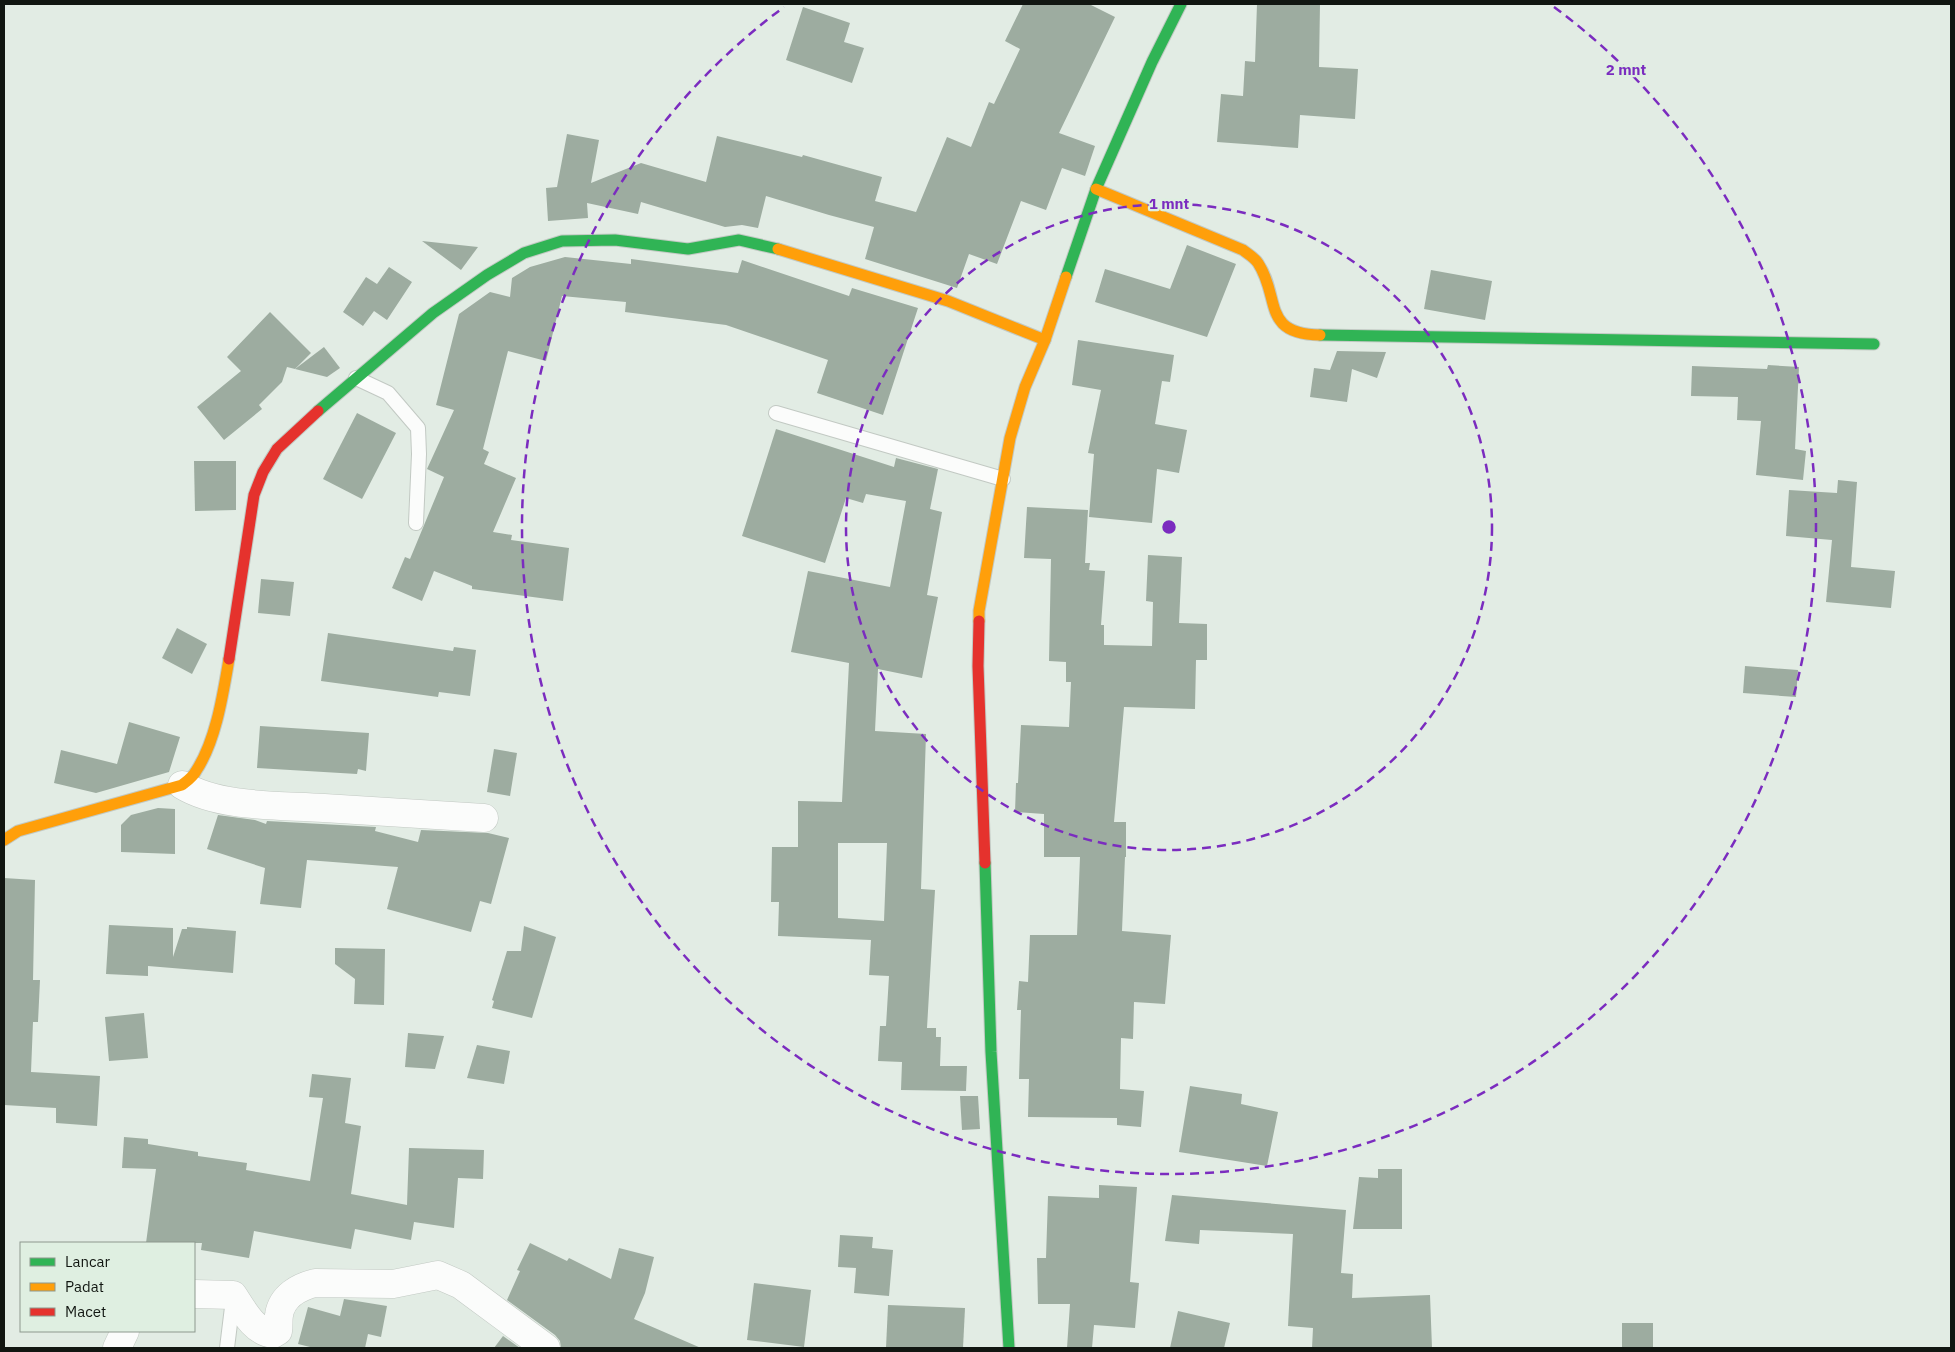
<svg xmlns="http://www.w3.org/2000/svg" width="1955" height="1352" viewBox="0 0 1955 1352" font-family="'IBM Plex Sans',sans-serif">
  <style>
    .building { fill: #9daca0; fill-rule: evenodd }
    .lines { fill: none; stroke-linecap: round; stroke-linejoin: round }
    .lane-casing { stroke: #c2c9c3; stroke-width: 16 }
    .street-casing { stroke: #c2c9c3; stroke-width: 29 }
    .fast-casing { stroke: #c2c9c3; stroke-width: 13 }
    .slow-casing { stroke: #c2c9c3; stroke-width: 13 }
    .jam-casing { stroke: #c2c9c3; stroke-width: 13 }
    .lane { stroke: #fbfcfb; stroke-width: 14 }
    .street { stroke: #fbfcfb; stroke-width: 28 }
    .fast { stroke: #30b455; stroke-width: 11 }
    .slow { stroke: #ff9f0a; stroke-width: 11 }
    .jam { stroke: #e5322d; stroke-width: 11 }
    .ring { fill: none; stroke: #7b2cbf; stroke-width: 2.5; stroke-dasharray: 9 6 }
    .centre { fill: #7b2cbf; stroke: #dfefe1; stroke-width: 2.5 }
    .ring-label { font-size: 15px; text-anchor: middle; font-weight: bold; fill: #7b2cbf; stroke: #dfefe1; stroke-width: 4.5; stroke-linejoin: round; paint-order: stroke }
  </style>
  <rect width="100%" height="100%" fill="#e2ece4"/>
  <g class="building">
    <path d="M1023,4H1089L1115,17L1059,133L1095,146L1085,176L1062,168L1046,210L1021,201L997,264L969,254L957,288L865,259L874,227L829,215L766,196L758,228L742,225L725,227L641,202L638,214L587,203L588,218L548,221L546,188L557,187L567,134L599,140L591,183L641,163L706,182L717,136L802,157L803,155L882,177L875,201L916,212L947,137L971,147L989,102L994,104L1020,49L1005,41Z"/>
    <path d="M1257,4H1320L1319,67L1358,69L1355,119L1300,115L1298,148L1217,142L1221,94L1243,96L1245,61L1255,62Z"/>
    <path d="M803,7L850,23L844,42L864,48L852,83L786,60Z"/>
    <path d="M422,241L478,247L461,270Z"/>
    <path d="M1187,245L1236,264L1207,337L1095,302L1105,269L1170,289Z"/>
    <path d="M565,257L631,264V259L738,273L742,260L849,296L852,288L918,308L883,415L817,393L828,360L726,325L625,312L626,302L562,296L546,361L508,351L483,449L489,452L484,464L516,478L493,532L512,535L511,540L569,548L563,601L472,589V586L434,571L422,601L392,588L405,557L410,559L444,477L427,469L454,410L436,405L459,314L490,292L510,297L512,278L530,267Z"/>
    <path d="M389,267L412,282L387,320L374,311L363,326L343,312L366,277L377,284Z"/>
    <path d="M1431,270L1492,281L1485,320L1424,309Z"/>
    <path d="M270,312L311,353L295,369L287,367L282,382L259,405L262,409L224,440L197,407L241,371L227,357Z"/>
    <path d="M1078,340L1174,355L1170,382L1162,381L1155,424L1187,430L1179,473L1157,469L1152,523L1089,517L1094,454L1088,453L1101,390L1072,385Z"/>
    <path d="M324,347L340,368L327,377L295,369Z"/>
    <path d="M1337,351L1386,352L1377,378L1352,369L1347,402L1310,397L1314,368L1330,370Z"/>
    <path d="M1768,365L1799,367L1795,449L1806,451L1803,480L1756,475L1761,421L1737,420L1738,397L1691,396L1692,366L1767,369Z"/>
    <path d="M357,413L396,433L362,499L323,479Z"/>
    <path d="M776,429L894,467L896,458L938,469L930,509L942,512L927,595L938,597L922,678L878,669L875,731L926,734L921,889L935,890L927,1028H936V1037H941L940,1066H967L966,1091L901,1090L902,1062L878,1061L880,1026H886L889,976L869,975L871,940L778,936L779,902H771L772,847H798V801L842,802L849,663L791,652L808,571L890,587L906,501L866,494L863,503L846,498L825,563L742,536ZM838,843H887L884,921L838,918Z"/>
    <path d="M194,461H236V510L195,511Z"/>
    <path d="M1838,480L1857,482L1851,567L1895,571L1891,608L1826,602L1832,540L1786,536L1789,490L1837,493Z"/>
    <path d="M1027,507L1088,510L1085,563H1090L1089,570L1105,571L1101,625H1104V645L1152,646L1153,602L1146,601L1148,555L1182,557L1179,623L1207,624V660H1196L1195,709L1124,707L1114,822H1126V857H1125L1122,931L1171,935L1165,1004L1134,1002L1133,1039L1121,1038L1120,1089L1144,1091L1141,1127L1117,1125V1118L1028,1117L1029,1079H1019L1021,1010H1017L1019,981L1028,982L1030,935H1077L1080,857H1044V814L1015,812L1016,783H1018L1021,725L1069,727L1071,682H1066V662L1049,661L1051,559L1024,558Z"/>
    <path d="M261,579L294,582L290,616L258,613Z"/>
    <path d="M177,628L207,644L192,674L162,658Z"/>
    <path d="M328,633L453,651L454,647L476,650L470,696L439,692L438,697L321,681Z"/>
    <path d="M1745,666L1798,670L1796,697L1743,693Z"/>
    <path d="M129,722L180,737L169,772L96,793L54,783L61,750L117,764Z"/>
    <path d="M260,726L369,733L366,771L358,769L357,774L257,768Z"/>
    <path d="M494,749L517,753L510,796L487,792Z"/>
    <path d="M158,808L175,809V854L121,852V825L131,815Z"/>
    <path d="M218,815L255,820L266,824L267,821L376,827L375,831L418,842L421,830L488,833L509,838L491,904L480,901L471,932L387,909L398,867L307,860L301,908L260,904L265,868L207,849Z"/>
    <path d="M4,878L35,880L33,980H40L38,1022H33L31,1072L100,1076L97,1126L56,1123V1108L4,1105Z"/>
    <path d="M109,925L173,928V957L182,929H187V927L236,931L233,973L148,966V976L106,974Z"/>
    <path d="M524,926L556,937L532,1018L492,1008L494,1001L492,1000L507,951H521Z"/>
    <path d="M335,948L385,949L384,1005L354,1004L355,979L335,964Z"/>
    <path d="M144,1013L148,1058L109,1061L105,1017Z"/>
    <path d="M408,1033L444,1036L435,1069L405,1067Z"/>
    <path d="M477,1045L510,1051L504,1084L467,1078Z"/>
    <path d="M312,1074L351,1078L345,1123L361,1126L351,1194L407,1205L409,1148L484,1150L483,1179L458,1178L454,1228L414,1222L411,1240L355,1229L351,1249L254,1231L249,1258L201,1250L202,1243H146L156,1169L122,1168L124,1137L148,1139V1144L198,1152V1156L247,1163L246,1170L310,1181L323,1098L309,1097Z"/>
    <path d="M1190,1086L1242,1094L1241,1104L1278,1112L1267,1166L1179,1152Z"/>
    <path d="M960,1096H978L980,1129L962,1130Z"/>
    <path d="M1378,1169H1402V1229H1353L1359,1177L1378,1178Z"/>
    <path d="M1099,1185L1137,1187L1130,1282L1139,1283L1135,1328L1094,1325L1092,1348H1067L1070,1304H1038L1037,1258H1046L1048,1196L1099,1198Z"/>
    <path d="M1172,1195L1346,1210L1341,1273L1353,1274L1352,1298L1430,1295L1432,1348H1312L1313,1328L1288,1326L1293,1234L1200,1230L1199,1244L1165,1241Z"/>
    <path d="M840,1235L873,1237L872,1248L893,1250L889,1296L854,1293L856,1268L838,1267Z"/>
    <path d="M530,1243L567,1261L569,1258L611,1279L619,1248L654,1257L645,1293L634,1319L701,1348H561L560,1341L555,1335L507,1300L520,1271L517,1270Z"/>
    <path d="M754,1283L811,1290L804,1347L747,1340Z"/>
    <path d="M344,1299L387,1306L381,1337L368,1334L365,1348H314L298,1344L308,1307L340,1316Z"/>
    <path d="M888,1305L965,1308L963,1348H886Z"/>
    <path d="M1178,1311L1230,1323L1224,1348H1170Z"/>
    <rect x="1622" y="1323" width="31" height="25"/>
    <path d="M503,1336L520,1348H494Z"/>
  </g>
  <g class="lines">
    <defs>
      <g id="lane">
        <path d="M356,378L388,393L418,428L419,454L416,523"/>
        <path d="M776,413L1003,479"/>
        <path d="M227,1348L233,1299"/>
      </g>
      <g id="street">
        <path d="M182,785C220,808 280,805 324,808C377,811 430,815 484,818"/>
        <path d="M194,1294L233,1295C243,1310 254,1332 273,1334L278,1331C279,1325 278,1320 279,1315C282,1296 299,1287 315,1283L393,1284L438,1275L461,1285L546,1348"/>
        <path d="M117,1348L125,1331"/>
      </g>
      <g id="fast">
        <path d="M1066,277L1096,189L1152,62L1181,4"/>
        <path d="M1320,335L1874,344"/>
        <path d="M318,411L433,313L487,275L524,253L562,241L615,240L688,249L739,240L778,249"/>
        <path d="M985,863L991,1052L1009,1348"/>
      </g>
      <g id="slow">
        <path d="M1096,189L1243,250C1248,254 1254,257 1258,263C1281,298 1261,334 1320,335"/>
        <path d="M778,249L948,301L1045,340"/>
        <path d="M979,621V611L1010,438L1025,387L1045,340L1066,277"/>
        <path d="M4,840L18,831L182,785C187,781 193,777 196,771C216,741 223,694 229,659"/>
      </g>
      <g id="jam">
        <path d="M979,621L978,666L985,863"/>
        <path d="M229,659L254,495L263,472L277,449L318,411"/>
      </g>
    </defs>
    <use href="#lane" class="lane-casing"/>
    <use href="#street" class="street-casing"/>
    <use href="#fast" class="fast-casing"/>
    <use href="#slow" class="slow-casing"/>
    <use href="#jam" class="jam-casing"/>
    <use href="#lane" class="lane"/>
    <use href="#street" class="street"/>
    <use href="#fast" class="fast"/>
    <use href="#slow" class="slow"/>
    <use href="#jam" class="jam"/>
  </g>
  <g class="ring">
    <circle cx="1169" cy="527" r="323"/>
    <path d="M1554 7A647 647 0 1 1 784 7"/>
  </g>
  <circle cx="1169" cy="527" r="8" class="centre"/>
  <g class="ring-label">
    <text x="1626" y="75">2 mnt</text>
    <text x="1169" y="209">1 mnt</text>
  </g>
  <rect width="1955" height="1352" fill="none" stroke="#111611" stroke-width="10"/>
  <rect x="20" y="1242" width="175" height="90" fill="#dfefe1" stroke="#8d988e"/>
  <rect x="30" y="1258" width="25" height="8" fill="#30b455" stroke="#8d988e"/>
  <text x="65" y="1267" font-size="15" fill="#111611">Lancar</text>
  <rect x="30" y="1283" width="25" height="8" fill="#ff9f0a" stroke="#8d988e"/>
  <text x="65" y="1292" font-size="15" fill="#111611">Padat</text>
  <rect x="30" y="1308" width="25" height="8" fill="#e5322d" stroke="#8d988e"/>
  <text x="65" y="1317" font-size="15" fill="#111611">Macet</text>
</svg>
